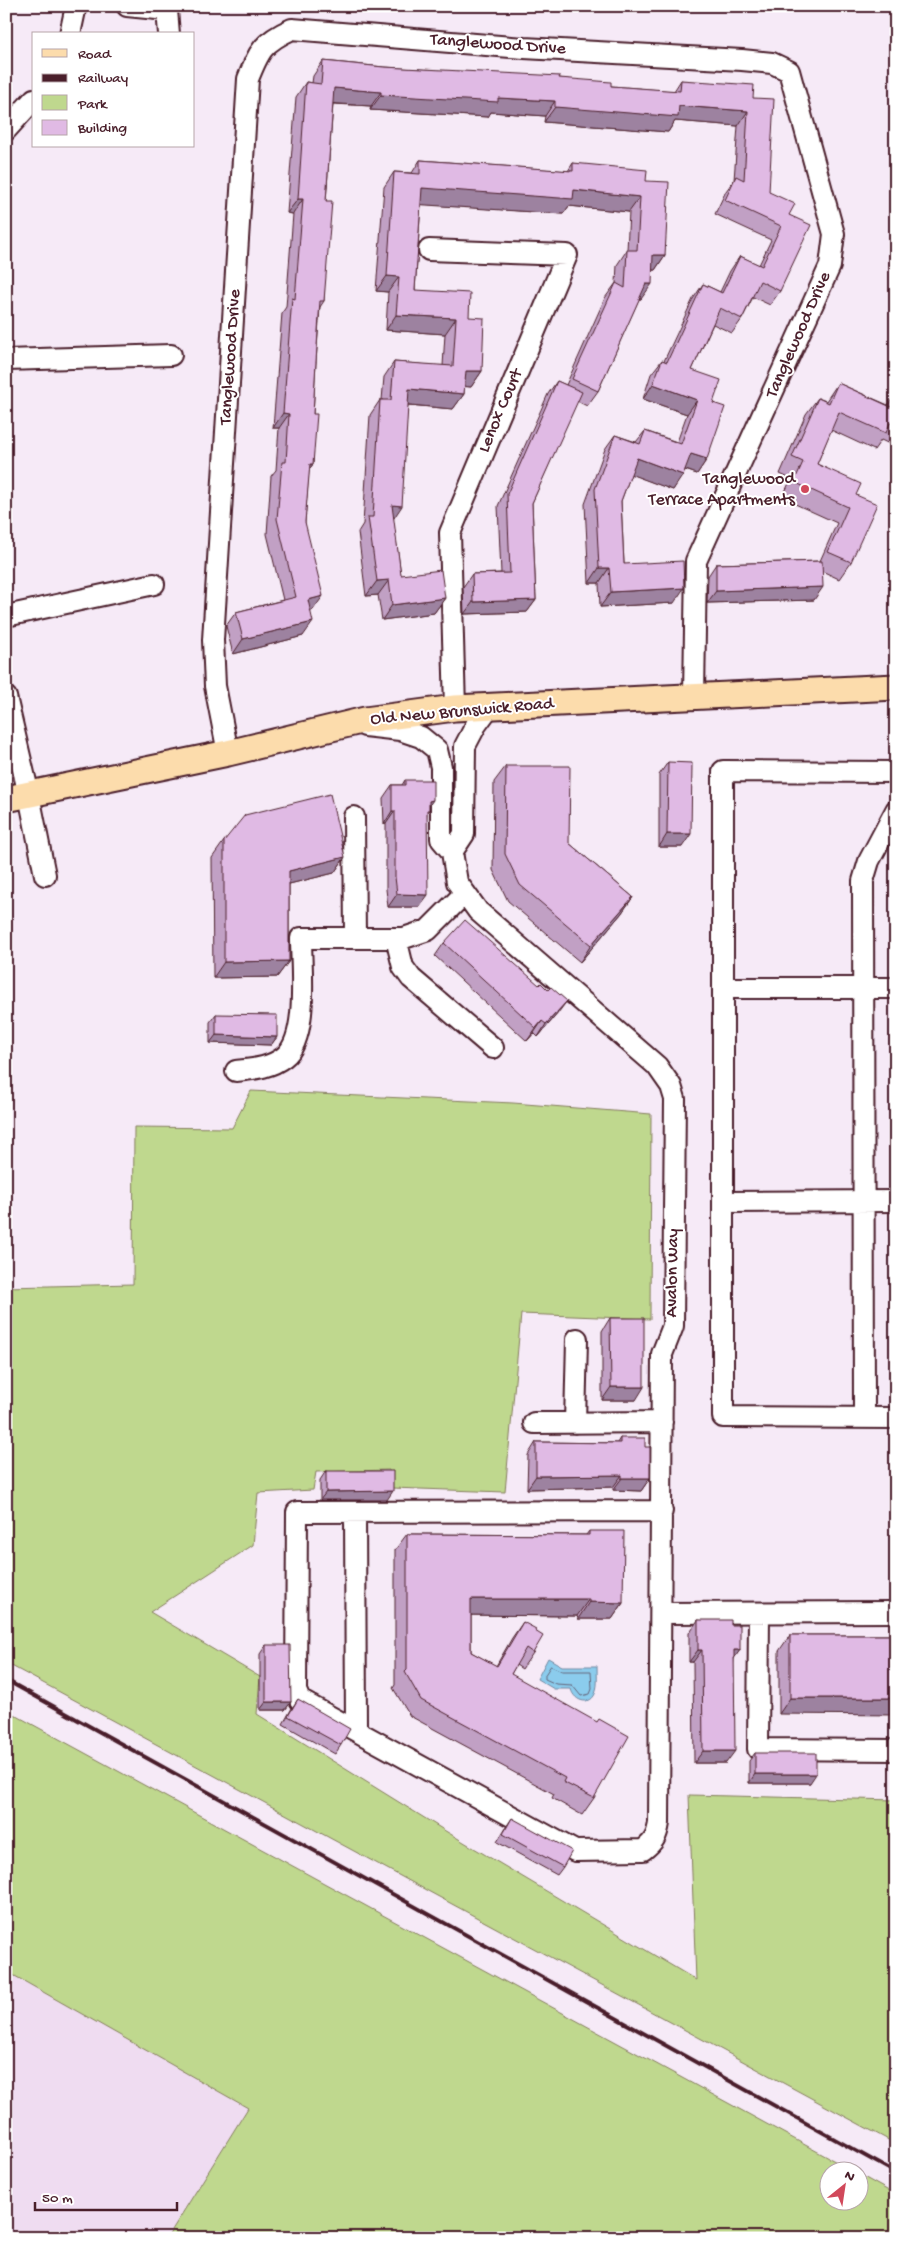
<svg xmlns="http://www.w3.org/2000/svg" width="902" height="2244" viewBox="0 0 902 2244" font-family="'Gochi Hand',sans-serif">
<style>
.built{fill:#efdcf1}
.green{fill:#bfd88e;stroke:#847c5c}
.water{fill:#8bcced;stroke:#71879f}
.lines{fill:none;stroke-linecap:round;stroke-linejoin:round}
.shore{stroke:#646479;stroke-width:1}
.minor-casing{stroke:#4a1f2b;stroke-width:24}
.major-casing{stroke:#4a1f2b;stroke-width:29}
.minor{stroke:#fff;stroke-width:20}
.major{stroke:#fcdcac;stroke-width:25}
.rail{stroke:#4a1f2b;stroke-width:4}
.wall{fill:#c1a0c4;stroke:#4a1f2b}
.shaded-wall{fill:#9d82a0;stroke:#4a1f2b}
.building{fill:#e0bae4;stroke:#4a1f2b}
.poi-dot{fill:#d1495b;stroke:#fff;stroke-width:2}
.labels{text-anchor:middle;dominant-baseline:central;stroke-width:4;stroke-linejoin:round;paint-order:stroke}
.street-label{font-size:18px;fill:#4a1f2b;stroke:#fff}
.poi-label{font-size:18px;fill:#4a1f2b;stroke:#fff;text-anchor:end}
</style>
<rect width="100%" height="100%" fill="#f6eaf7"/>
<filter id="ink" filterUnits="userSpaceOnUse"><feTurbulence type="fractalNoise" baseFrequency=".02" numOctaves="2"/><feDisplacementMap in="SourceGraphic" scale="10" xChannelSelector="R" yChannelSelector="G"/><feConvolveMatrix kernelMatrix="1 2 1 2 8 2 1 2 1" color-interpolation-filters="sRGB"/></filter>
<g filter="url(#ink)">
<path class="built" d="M 6,1971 L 248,2108 L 167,2238 L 6,2238 Z"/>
<path class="green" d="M 251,1091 L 513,1103 L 651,1114 L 650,1319 L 521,1314 L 505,1492 L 392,1488 L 389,1470 L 316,1472 L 313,1490 L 258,1493 L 253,1545 L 150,1612 L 260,1677 L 257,1714 L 447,1832 L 696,1980 L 689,1795 L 896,1800 L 896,2144 L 6,1663 L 6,1287 L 133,1284 L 134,1127 L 232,1128 Z
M 6,1710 L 853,2171 L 830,2172 L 830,2202 L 860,2202 L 860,2175 L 896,2195 L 896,2238 L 167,2238 L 248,2108 L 6,1971 Z"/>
<path class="water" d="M 548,1658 L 562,1666 L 597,1666 C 597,1674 598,1684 596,1691 C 592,1707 574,1702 571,1689 L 554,1689 L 537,1679 Z"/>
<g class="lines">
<path class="shore" d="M 551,1666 L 562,1671 L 591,1671 L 592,1689 L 590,1694 L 581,1696 L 572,1685 L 556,1684 L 545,1679 L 545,1675 Z"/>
<g class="minor-casing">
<path id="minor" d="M 127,6 L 167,10 L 169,34
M 70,34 L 76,6
M 6,130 L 34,99
M 429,250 L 567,255 L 450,533 L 455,708
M 6,360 L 171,355
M 6,616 L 154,584
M 6,697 L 29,795 L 45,875
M 365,726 L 400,730 L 421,737 L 437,750 L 441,767 L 441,839 L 452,852 L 457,882 L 478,911 L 657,1066 L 671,1086 L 675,1099 L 673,1326 L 662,1354 L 659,1823 C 657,1836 654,1842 643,1850 L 575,1851 L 300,1700 L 296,1691 L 297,1512 L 662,1511
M 228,753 L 215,686 L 213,640 L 248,79 C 259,51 263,42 292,29 L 524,48 L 742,60 L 772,63 L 789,71 L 834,234 L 830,266 L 696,561 L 694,696
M 896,772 L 723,771 L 723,1417 L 896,1418
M 354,817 L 355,938
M 452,852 L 464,834 L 465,746 L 476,725 L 490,706
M 396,938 L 403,967 L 411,978 L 493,1048
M 723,988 L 896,988
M 236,1071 C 253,1069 270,1068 284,1057 C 309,1038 301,968 301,938 L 404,938 L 428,930 L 465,893
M 723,1202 L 896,1201
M 864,1418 L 863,881 L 869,861 L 896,810
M 534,1423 L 662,1422
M 575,1423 L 577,1339
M 355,1512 L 356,1730
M 662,1613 L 896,1612
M 759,1613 L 758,1749 L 896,1750"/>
</g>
<g class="major-casing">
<path id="major" d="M 6,799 L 228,753 L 365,720 L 455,708 L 896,687"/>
</g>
<use href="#minor" class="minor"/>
<use href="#major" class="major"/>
<path class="rail" d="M 6,1680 L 896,2173"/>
</g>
<path class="wall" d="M 323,61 L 384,67 L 559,78 L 611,86 L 674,91 L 681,80 L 753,98 L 769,192 L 789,215 L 780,291 L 770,305 L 753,297 L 742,319 L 732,333 L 713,324 L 692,370 L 713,403 L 707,459 L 697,474 L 685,470 L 673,490 L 631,474 L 621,501 L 624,564 L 674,603 L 600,607 L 599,583 L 589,583 L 585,504 L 605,449 L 615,435 L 636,442 L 645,431 L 677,442 L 687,414 L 643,399 L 651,374 L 662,360 L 664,361 L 693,299 L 703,284 L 720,292 L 730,271 L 740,256 L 759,265 L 771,240 L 715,214 L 726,191 L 734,180 L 738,126 L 675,121 L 668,132 L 544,122 L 545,116 L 491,112 L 488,117 L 370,110 L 371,106 L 333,104 L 326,201 L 324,301 L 320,307 L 316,362 L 313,414 L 313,464 L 309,470 L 305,522 L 313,610 L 311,611 L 303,636 L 233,654 L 226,626 L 236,612 L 283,600 L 267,534 L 271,476 L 276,470 L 279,428 L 273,428 L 282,313 L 286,307 L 293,214 L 287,213 L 296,97 L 306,82 L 312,83 L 313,76 Z
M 420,160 L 568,171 L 573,163 L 646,181 L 665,255 L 655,270 L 652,270 L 641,299 L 639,299 L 598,391 L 587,406 L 577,401 L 532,503 L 536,600 L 527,612 L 464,614 L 463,587 L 472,574 L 501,573 L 498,506 L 548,394 L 557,381 L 566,385 L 605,298 L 616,283 L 617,265 L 627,250 L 629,212 L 569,206 L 563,214 L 421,204 L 415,290 L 469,317 L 482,371 L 471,387 L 464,386 L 464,394 L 453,409 L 408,405 L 393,518 L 401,575 L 445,598 L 434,613 L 382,620 L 378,595 L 366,596 L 358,532 L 363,524 L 370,415 L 380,400 L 382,400 L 384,377 L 394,362 L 443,366 L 445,334 L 386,330 L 388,292 L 376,291 L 384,187 L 394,172 L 412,173 Z
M 838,383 L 888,405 L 896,394 L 896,447 L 881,440 L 874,450 L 831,430 L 817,464 L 856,495 L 851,562 L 839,579 L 822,571 L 814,600 L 707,603 L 708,576 L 716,564 L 820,561 L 837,523 L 782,498 L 791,479 L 780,474 L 806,414 L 818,398 L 826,401 Z
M 668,762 L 682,847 L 659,847 L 659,775 Z
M 506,766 L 569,843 L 633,897 L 621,914 L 580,962 L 508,901 L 493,870 L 494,782 Z
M 405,780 L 429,806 L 429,810 L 427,813 L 419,907 L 388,907 L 386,889 L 386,824 L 384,824 L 383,798 L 392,785 L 402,785 Z
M 224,841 L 345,857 L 334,873 L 289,884 L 289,961 L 277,977 L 213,978 L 212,858 Z
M 444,943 L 558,1013 L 538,1037 L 534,1033 L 527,1041 L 435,956 Z
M 216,1014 L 277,1037 L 271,1045 L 210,1043 L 210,1022 Z
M 610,1318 L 636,1400 L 602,1400 L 602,1331 Z
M 620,1438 L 645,1447 L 650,1478 L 641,1491 L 613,1490 L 613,1487 L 527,1489 L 528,1455 L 536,1442 L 617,1443 Z
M 326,1471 L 387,1500 L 320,1500 L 320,1480 Z
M 589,1531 L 623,1603 L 612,1619 L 578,1619 L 577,1616 L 471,1615 L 471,1652 L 496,1666 L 512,1638 L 523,1622 L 535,1631 L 533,1653 L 522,1669 L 516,1665 L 511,1674 L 594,1798 L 582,1815 L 552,1798 L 554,1794 L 410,1716 L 393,1688 L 395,1685 L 395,1550 L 407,1534 L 586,1535 Z
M 698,1620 L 731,1625 L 740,1650 L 734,1658 L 726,1763 L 694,1763 L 693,1662 L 689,1662 L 689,1633 Z
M 790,1635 L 896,1635 L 779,1714 L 779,1651 Z
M 266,1645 L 291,1702 L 285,1710 L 260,1710 L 260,1654 Z
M 298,1699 L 341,1745 L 335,1754 L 283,1724 L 292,1708 Z
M 755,1753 L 810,1783 L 749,1783 L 749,1761 Z
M 512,1818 L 563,1867 L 557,1875 L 497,1842 L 506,1827 Z"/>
<path class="shaded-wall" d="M 334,88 L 381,92 L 371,106 L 324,103 Z
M 381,95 L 498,98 L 555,101 L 545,116 L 491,112 L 488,117 L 370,110 Z
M 679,106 L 748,111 L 738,126 L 675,121 L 668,132 L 544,122 L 555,107 Z
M 422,188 L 574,190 L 640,197 L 629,212 L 569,206 L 563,214 L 411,204 Z
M 298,199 L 303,199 L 293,214 L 287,213 Z
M 653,255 L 665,255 L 655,270 L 642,270 Z
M 387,276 L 399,277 L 388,292 L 376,291 Z
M 646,284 L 652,284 L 641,299 L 636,299 Z
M 396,315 L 456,318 L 445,334 L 386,330 Z
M 466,371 L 482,371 L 471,387 L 455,386 Z
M 653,384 L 697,400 L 687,414 L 643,399 Z
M 409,389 L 464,394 L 453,409 L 399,404 Z
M 283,413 L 289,414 L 279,428 L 273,428 Z
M 691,454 L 707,459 L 697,474 L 680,468 Z
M 637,458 L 683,475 L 673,490 L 627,473 Z
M 310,464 L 313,464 L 303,479 Z
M 392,505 L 402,506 L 392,521 Z
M 599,568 L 609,568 L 599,583 L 589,583 Z
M 389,580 L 378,595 L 366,596 L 377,581 Z
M 823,587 L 814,600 L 707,603 L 716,591 Z
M 684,588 L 674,603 L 600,607 L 611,592 Z
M 323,596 L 313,610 L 298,614 L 308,600 Z
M 445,598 L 434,613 L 382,620 L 392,605 Z
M 536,600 L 527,612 L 464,614 L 473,602 Z
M 313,622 L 303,636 L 233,654 L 243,639 Z
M 433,800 L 424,813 L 429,801 Z
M 392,811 L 395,811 L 386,824 L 384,824 Z
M 667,834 L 691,834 L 682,847 L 659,847 Z
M 345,857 L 334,873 L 277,887 L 289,871 Z
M 397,894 L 428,895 L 419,907 L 388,907 Z
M 633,897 L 621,914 L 580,962 L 591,945 Z
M 289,961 L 277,977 L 213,978 L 224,962 Z
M 567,1001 L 558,1013 L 538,1037 L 546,1024 Z
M 542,1021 L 534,1033 L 527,1041 L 536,1028 Z
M 216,1035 L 277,1037 L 271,1045 L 210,1043 Z
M 611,1387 L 644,1387 L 636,1400 L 602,1400 Z
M 622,1475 L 613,1487 L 527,1489 L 536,1476 Z
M 622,1478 L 650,1478 L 641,1491 L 613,1490 Z
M 393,1491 L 387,1500 L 320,1500 L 326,1492 Z
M 471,1599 L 589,1599 L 577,1616 L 459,1615 Z
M 589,1602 L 623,1603 L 612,1619 L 578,1619 Z
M 698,1650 L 702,1650 L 693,1662 L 689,1662 Z
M 734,1650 L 740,1650 L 731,1663 Z
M 790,1698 L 896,1698 L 896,1715 L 779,1714 Z
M 266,1702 L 291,1702 L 285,1710 L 260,1710 Z
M 703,1751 L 735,1751 L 726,1763 L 694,1763 Z
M 755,1774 L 816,1774 L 810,1783 L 749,1783 Z"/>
<path class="building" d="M 323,61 L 384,67 L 560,76 L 559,78 L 611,82 L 611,86 L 680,91 L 681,80 L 754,85 L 753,98 L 774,99 L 769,192 L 795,204 L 789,215 L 811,225 L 780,291 L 760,281 L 742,319 L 720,308 L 692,370 L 721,380 L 713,403 L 725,407 L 707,459 L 691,454 L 683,475 L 637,458 L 621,501 L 624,564 L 683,561 L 684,588 L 611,592 L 609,568 L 599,568 L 595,489 L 615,435 L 640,444 L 645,431 L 681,444 L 697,400 L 653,384 L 662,360 L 667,362 L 703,284 L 722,293 L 740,256 L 762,266 L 781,226 L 725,200 L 736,176 L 744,180 L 748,111 L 679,106 L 678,117 L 555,107 L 555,101 L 498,98 L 498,102 L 381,95 L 381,92 L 334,88 L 326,201 L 332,201 L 324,301 L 320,301 L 316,362 L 313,414 L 317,414 L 313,464 L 310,464 L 305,522 L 323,596 L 308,600 L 313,622 L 243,639 L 236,612 L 296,597 L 277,519 L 282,462 L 286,462 L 289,414 L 283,413 L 292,298 L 295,299 L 303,199 L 298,199 L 306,82 L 321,84 Z
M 420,160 L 573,171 L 573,163 L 647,170 L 646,181 L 669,182 L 665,255 L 653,255 L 652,284 L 646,284 L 598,391 L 572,379 L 616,283 L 625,288 L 627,250 L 637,250 L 640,197 L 574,190 L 573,199 L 422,188 L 415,290 L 470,293 L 469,317 L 484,318 L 482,371 L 466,371 L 464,394 L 409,389 L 402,506 L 392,505 L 401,575 L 441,570 L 445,598 L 392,605 L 389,580 L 377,581 L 368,517 L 373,517 L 380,400 L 391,400 L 394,362 L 453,366 L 456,318 L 396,315 L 399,277 L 387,276 L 394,172 L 420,174 Z
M 557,381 L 582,392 L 532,503 L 536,600 L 473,602 L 472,574 L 510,573 L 507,494 Z
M 838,383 L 891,407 L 896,397 L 896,425 L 890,423 L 886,433 L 839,412 L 817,464 L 861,484 L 856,495 L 877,504 L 851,562 L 828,552 L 848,507 L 794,482 L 803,462 L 792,457 L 818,398 L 829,403 Z
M 822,561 L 823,587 L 716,591 L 716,564 Z
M 668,762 L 692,763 L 691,834 L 667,834 Z
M 506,766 L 570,766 L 569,843 L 633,897 L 591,945 L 520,885 L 505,854 Z
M 405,780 L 433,780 L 433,800 L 429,801 L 429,810 L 427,810 L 428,895 L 397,894 L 395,877 L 395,811 L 392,811 L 392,785 L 405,785 Z
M 330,794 L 345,857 L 289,871 L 289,961 L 224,962 L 224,841 L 245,815 Z
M 465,920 L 539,985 L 541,983 L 548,990 L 551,987 L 567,1001 L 546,1024 L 542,1021 L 536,1028 L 444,943 Z
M 216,1014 L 277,1015 L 277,1037 L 216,1035 Z
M 610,1318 L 644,1318 L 644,1387 L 611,1387 Z
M 620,1438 L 645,1438 L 645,1447 L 650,1447 L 650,1478 L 622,1478 L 622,1475 L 536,1476 L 536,1442 L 620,1443 Z
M 326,1471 L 393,1471 L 393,1491 L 326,1492 Z
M 589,1531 L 624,1531 L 623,1603 L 589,1602 L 589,1599 L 471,1599 L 471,1652 L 497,1666 L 523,1622 L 536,1629 L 535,1631 L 543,1636 L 533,1653 L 526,1648 L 511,1674 L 597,1722 L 599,1719 L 629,1736 L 594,1798 L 563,1782 L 565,1778 L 421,1700 L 405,1672 L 407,1670 L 407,1534 L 589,1535 Z
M 698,1620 L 731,1620 L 731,1625 L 740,1625 L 740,1650 L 734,1650 L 735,1751 L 703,1751 L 702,1650 L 698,1650 Z
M 790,1635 L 896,1635 L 896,1698 L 790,1698 Z
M 266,1645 L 290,1645 L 291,1702 L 266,1702 Z
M 298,1699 L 350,1729 L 341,1745 L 288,1716 Z
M 755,1753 L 816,1753 L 816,1774 L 755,1774 Z
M 512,1818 L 572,1851 L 563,1867 L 503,1834 Z"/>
</g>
<circle class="poi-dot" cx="805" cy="489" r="5"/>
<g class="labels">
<g class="street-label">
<text transform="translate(498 45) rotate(4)">Tanglewood Drive</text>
<text transform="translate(799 335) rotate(-66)">Tanglewood Drive</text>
<text transform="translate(231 357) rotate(-86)">Tanglewood Drive</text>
<text transform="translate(501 411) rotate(-67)">Lenox Court</text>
<text transform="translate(462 712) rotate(-5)">Old New Brunswick Road</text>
<text transform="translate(673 1273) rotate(-89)">Avalon Way</text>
</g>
<g class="poi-label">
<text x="795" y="479">Tanglewood<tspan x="795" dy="21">Terrace Apartments</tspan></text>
</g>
</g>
<rect width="902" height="2244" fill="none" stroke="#fff" stroke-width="25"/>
<rect x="12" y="12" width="877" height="2219" fill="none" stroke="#4a1f2b" stroke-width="2" filter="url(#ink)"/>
<rect x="32" y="32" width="162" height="115" fill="#ffffff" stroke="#b7a5aa"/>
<rect x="42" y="49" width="25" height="8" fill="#fcdcac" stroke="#b7a5aa"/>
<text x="78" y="58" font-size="15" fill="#4a1f2b">Road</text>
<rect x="42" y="74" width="25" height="8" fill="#4a1f2b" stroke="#b7a5aa"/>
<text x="78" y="82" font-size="15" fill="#4a1f2b">Railway</text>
<rect x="42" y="95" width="25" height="15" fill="#bfd88e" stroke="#b7a5aa"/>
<text x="78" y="108" font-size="15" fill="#4a1f2b">Park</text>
<rect x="42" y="120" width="25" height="15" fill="#e0bae4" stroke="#b7a5aa"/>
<text x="78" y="132" font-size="15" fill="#4a1f2b">Building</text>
<g transform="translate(844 2186) rotate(30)"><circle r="24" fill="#ffffff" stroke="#b7a5aa"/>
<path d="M0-4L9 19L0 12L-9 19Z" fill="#d1495b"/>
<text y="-8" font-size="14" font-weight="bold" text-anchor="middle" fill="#4a1f2b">N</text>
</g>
<path d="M35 2202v8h142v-8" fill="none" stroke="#4a1f2b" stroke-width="2.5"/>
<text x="42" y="2202" font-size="15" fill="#4a1f2b" stroke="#ffffff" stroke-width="4" paint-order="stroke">50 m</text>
</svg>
